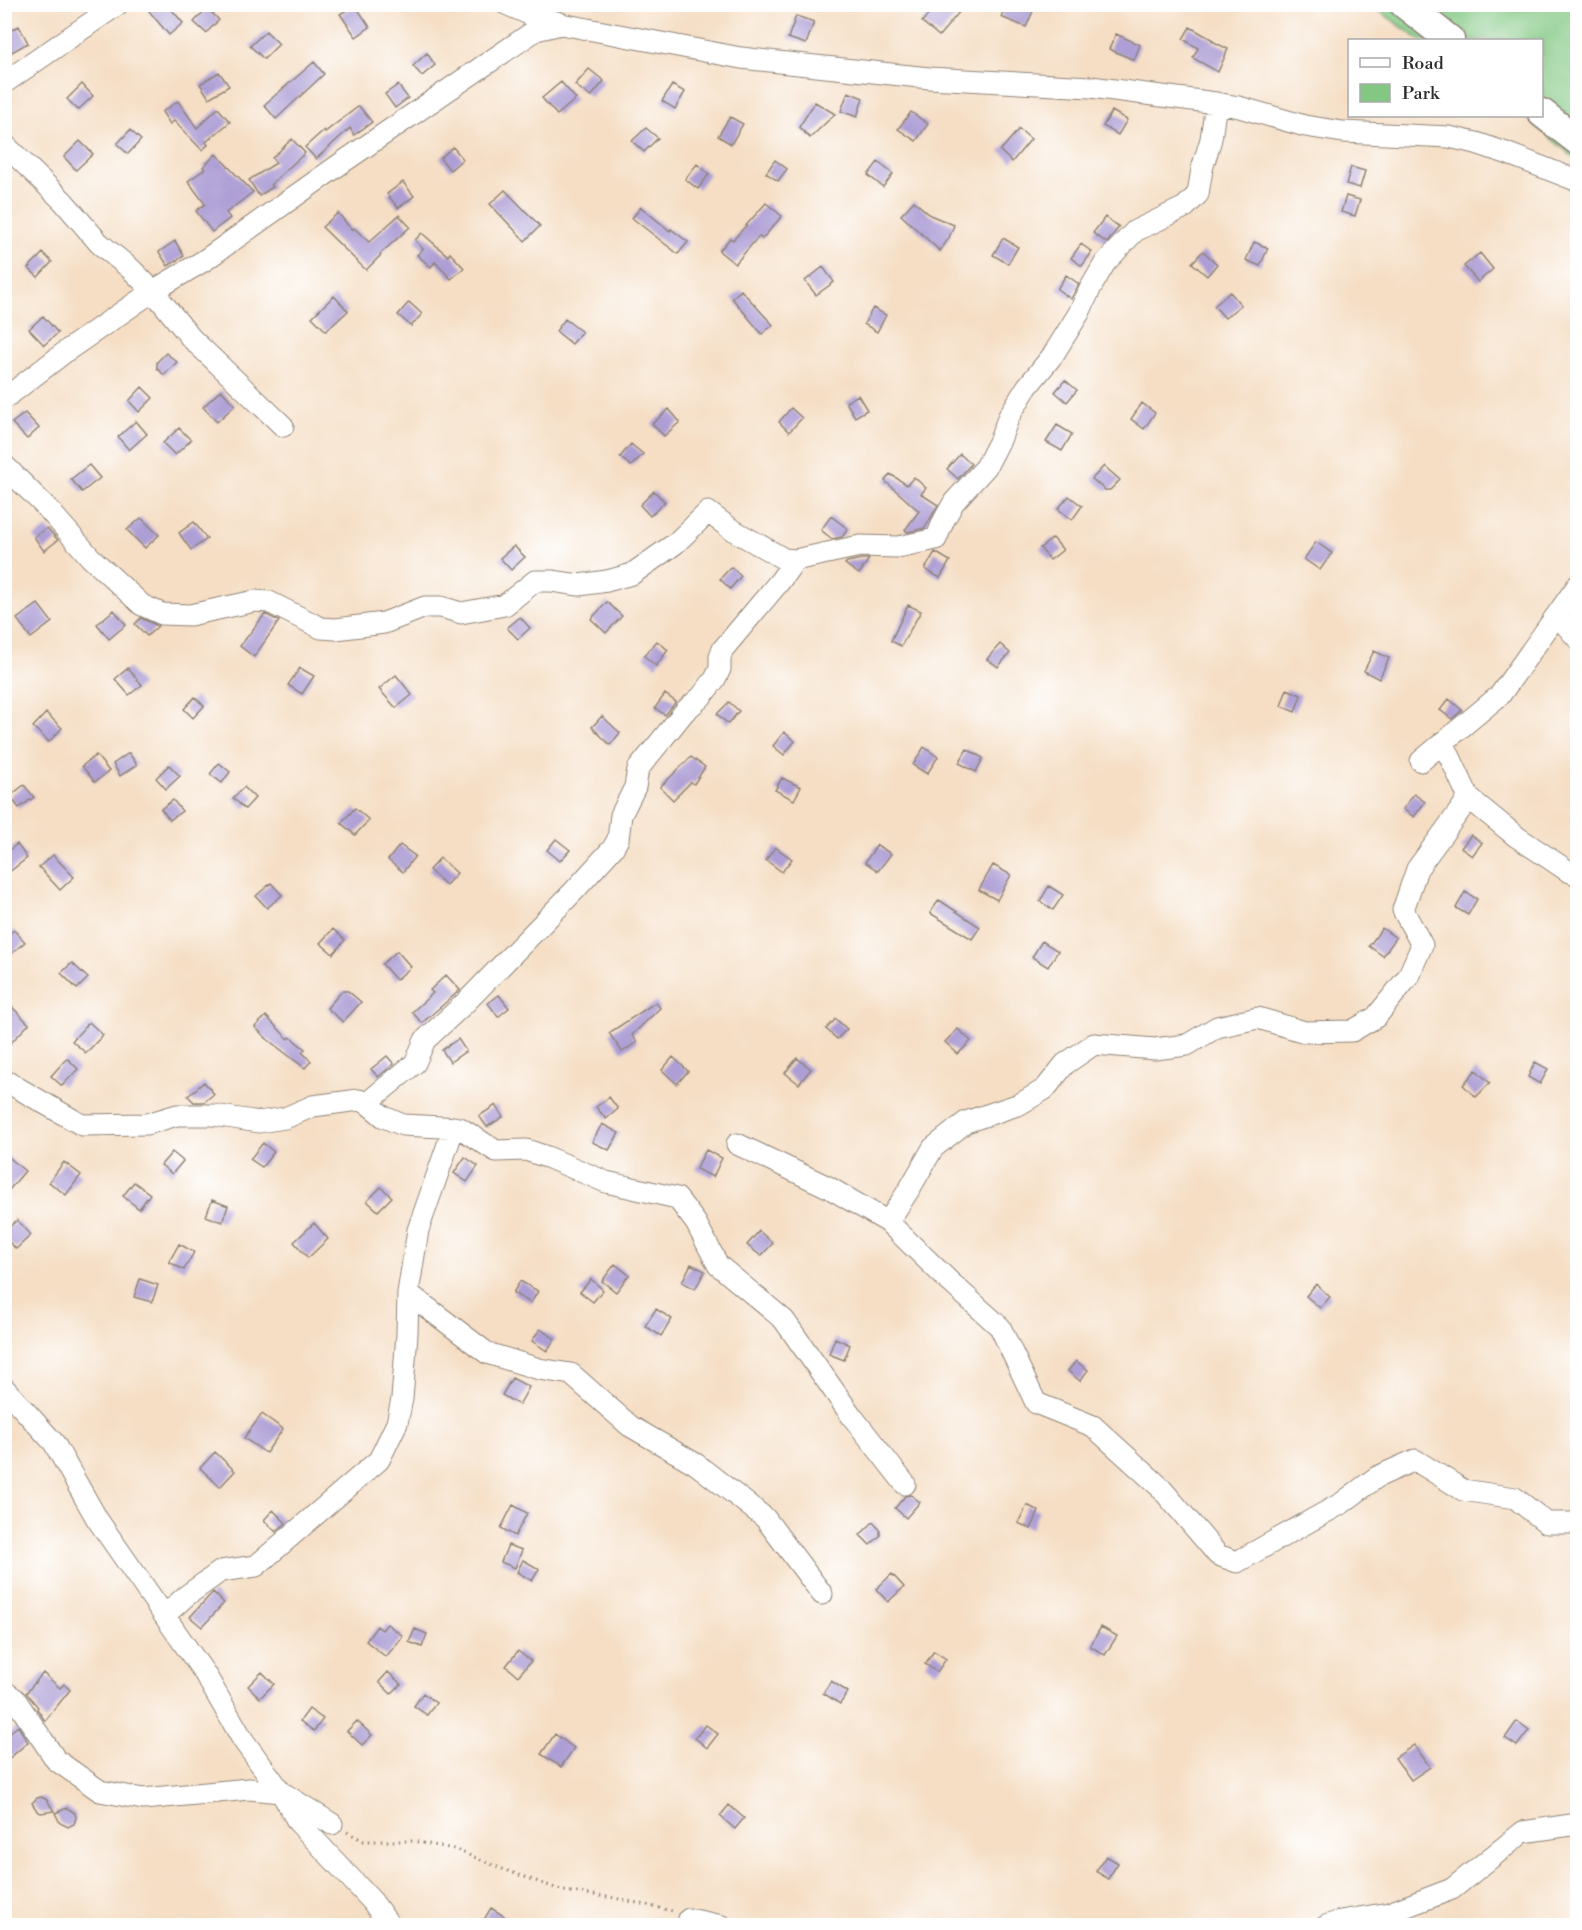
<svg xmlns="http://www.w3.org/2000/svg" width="1582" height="1930" viewBox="0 0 1582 1930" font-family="'Libre Bodoni',serif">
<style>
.green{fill:#82c883;stroke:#567a57;stroke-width:1.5}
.building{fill:#ad9fd5}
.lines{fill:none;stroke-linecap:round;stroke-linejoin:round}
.street-casing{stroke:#908478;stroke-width:23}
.secondary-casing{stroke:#908478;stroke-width:31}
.path{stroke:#908478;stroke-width:3;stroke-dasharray:1.5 4.5;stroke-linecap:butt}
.street{stroke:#fff;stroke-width:21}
.secondary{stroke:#fff;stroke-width:28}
</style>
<rect width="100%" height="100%" fill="#fff"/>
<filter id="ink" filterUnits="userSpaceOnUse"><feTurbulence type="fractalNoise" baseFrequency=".0167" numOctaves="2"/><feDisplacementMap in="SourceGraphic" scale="12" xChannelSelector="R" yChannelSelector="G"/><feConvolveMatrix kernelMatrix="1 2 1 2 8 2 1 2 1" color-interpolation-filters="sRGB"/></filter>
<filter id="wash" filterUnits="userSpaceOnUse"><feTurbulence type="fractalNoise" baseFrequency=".008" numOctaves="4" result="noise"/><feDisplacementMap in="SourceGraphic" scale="24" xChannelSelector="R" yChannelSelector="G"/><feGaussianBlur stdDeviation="1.35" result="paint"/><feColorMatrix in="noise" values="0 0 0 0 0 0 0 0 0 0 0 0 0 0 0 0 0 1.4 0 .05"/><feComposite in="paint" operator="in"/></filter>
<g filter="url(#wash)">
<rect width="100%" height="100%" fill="#f5dec4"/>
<path class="green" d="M 1371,5 L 1577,5 L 1577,160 L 1524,116 L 1542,116 L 1542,40 L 1420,40 Z"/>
<g id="blocks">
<path class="building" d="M 156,4 L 167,4 L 183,23 L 169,35 L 149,11 Z
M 937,4 L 966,4 L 939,36 L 922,22 Z
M 1006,4 L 1019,4 L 1033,11 L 1026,27 L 1001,17 Z
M 355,5 L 370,27 L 356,37 L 340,14 Z
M 207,8 L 219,20 L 206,33 L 194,22 Z
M 796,16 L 814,22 L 806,44 L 788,38 Z
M 19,26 L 28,43 L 12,52 L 4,38 L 4,33 Z
M 1190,27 L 1213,40 L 1212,41 L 1228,49 L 1218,72 L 1193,58 L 1198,48 L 1183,39 Z
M 266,31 L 279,44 L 264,59 L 250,46 Z
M 1116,34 L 1140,45 L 1134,60 L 1109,49 Z
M 427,53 L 435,65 L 422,76 L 413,66 Z
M 314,62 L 324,74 L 276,119 L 264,105 Z
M 589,69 L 604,81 L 591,97 L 575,85 Z
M 219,72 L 229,86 L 209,98 L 200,84 Z
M 561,82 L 576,99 L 557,115 L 542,98 Z
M 82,84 L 93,96 L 78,110 L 67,99 Z
M 398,85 L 408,98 L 395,108 L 385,94 Z
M 672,85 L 685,92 L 675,109 L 662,101 Z
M 848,92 L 863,98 L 857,117 L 841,111 Z
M 178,101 L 197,128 L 218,108 L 230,122 L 206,142 L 208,145 L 202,150 L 174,121 L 170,124 L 162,112 Z
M 815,102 L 835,114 L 810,138 L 799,127 Z
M 359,106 L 372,122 L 354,135 L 350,128 L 316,159 L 305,147 L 324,130 L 325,132 Z
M 1112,111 L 1127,120 L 1118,135 L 1103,126 Z
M 911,112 L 928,124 L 916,141 L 898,129 Z
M 730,117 L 743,124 L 731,144 L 718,136 Z
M 646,128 L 658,138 L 644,152 L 632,141 Z
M 1019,129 L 1031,139 L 1012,162 L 1000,151 Z
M 130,130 L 141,140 L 128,154 L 117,144 Z
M 292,139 L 305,153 L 271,184 L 273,187 L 259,196 L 249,180 L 276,163 L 272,158 Z
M 80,141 L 93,154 L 76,170 L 64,157 Z
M 453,147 L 463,159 L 450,170 L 440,158 Z
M 216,154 L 253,192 L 226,213 L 230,218 L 212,232 L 196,211 L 205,204 L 188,181 L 205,169 L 203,167 Z
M 775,160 L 787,169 L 778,181 L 766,173 Z
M 878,162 L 893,174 L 883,187 L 868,175 Z
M 697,164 L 709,174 L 698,189 L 685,179 Z
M 1351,167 L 1365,171 L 1360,188 L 1346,184 Z
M 403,182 L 414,196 L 398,208 L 387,194 Z
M 505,190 L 540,226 L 525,241 L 490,204 Z
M 1346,196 L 1360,200 L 1355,216 L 1341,212 Z
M 914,201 L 930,215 L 954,225 L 949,238 L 940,251 L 901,215 Z
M 766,203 L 782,216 L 762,239 L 759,236 L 735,264 L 719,251 L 730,238 L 733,240 Z
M 641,207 L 670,231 L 671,229 L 688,242 L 678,254 L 632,218 Z
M 338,213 L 352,230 L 354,228 L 369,242 L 399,215 L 410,227 L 380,254 L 381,255 L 366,270 L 322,227 Z
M 1105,217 L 1119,227 L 1107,243 L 1093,233 Z
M 422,233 L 448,256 L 450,253 L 464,268 L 451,279 L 435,262 L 431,267 L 417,255 L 423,249 L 415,240 Z
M 1003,238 L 1018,247 L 1008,264 L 993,255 Z
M 175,241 L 184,256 L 168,266 L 159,252 Z
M 1254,242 L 1268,248 L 1260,266 L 1246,260 Z
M 1081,244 L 1092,252 L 1082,266 L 1071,258 Z
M 1203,251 L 1217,264 L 1207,276 L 1192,263 Z
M 43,253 L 52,262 L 38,277 L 28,268 Z
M 1480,253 L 1493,269 L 1478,282 L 1464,266 Z
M 823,267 L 834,282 L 816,295 L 805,281 Z
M 1066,275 L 1079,284 L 1071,299 L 1057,289 Z
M 741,290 L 773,325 L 762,334 L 732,298 Z
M 1230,292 L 1241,305 L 1225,318 L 1214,306 Z
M 334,296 L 348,311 L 326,331 L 312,317 Z
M 409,302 L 422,314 L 411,326 L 398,315 Z
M 873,308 L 886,315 L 877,332 L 864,324 Z
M 43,316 L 58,333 L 44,345 L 29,329 Z
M 565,319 L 582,332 L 572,344 L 556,331 Z
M 166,353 L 177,362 L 164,375 L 157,368 L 157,362 Z
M 1065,380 L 1077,390 L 1067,402 L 1055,392 Z
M 142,387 L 153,398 L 139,412 L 129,401 Z
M 221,390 L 235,405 L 217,422 L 203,407 Z
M 858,395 L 867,410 L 855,417 L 846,402 Z
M 1142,403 L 1155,413 L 1144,429 L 1131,419 Z
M 791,408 L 802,418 L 789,432 L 779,422 Z
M 669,409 L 680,422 L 664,436 L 652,424 Z
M 25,413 L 39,428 L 27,439 L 12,423 Z
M 136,421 L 147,434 L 129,450 L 118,437 Z
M 1057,425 L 1072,434 L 1062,451 L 1046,442 Z
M 179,428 L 191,440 L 175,455 L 163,443 Z
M 631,444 L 643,454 L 631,466 L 620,457 Z
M 960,454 L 971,464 L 958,479 L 947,469 Z
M 89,465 L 100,478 L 82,492 L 71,479 Z
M 1104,466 L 1120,480 L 1110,490 L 1105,490 L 1092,479 Z
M 890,474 L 907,485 L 914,477 L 926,488 L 921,494 L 938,505 L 925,528 L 908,532 L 905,530 L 919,511 L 885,481 Z
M 654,491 L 665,502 L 650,516 L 640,505 Z
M 1069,496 L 1082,506 L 1072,520 L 1058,509 Z
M 831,516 L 848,529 L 842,537 L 832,539 L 821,530 Z
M 141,518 L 159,535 L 145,548 L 127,530 Z
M 194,522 L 207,539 L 191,550 L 179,533 Z
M 47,528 L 58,540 L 44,551 L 34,537 Z
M 1053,538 L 1063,550 L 1050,560 L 1040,548 Z
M 1316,542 L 1332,553 L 1320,570 L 1304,559 Z
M 514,546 L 525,557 L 511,570 L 500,558 Z
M 935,552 L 950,561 L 940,578 L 925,569 Z
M 861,559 L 869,559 L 859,574 L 845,564 L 847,562 Z
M 731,567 L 741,576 L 730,589 L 720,579 Z
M 607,602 L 622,616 L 606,633 L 591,619 Z
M 38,604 L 52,622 L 31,638 L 17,619 Z
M 908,605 L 921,611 L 901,646 L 891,641 Z
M 114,610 L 126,625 L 109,639 L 97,624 Z
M 265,614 L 279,621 L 254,657 L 240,646 Z
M 520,617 L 530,628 L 518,639 L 507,628 Z
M 141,618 L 158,626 L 147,636 L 135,624 Z
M 657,641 L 668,650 L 656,666 L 644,656 Z
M 1000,644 L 1010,653 L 998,667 L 987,659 Z
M 1374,651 L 1389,658 L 1379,679 L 1364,671 Z
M 128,668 L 142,685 L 129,695 L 115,679 Z
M 300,668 L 314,676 L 302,694 L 288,685 Z
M 396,675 L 412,695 L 396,708 L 379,689 Z
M 1287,689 L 1301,695 L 1295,712 L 1281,706 Z
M 665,694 L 676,702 L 665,715 L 655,708 Z
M 195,697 L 204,706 L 193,718 L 184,709 Z
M 1449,699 L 1462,710 L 1452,719 L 1440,710 Z
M 729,702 L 739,711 L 728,724 L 717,714 Z
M 46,713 L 62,728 L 49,742 L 33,727 Z
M 602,716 L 620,733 L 610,745 L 592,727 Z
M 784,732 L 795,741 L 784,755 L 773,746 Z
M 924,747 L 938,757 L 927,774 L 913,765 Z
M 967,749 L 983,758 L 976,772 L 959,763 Z
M 129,753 L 137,765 L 120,776 L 113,764 Z
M 96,755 L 109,771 L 95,782 L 82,766 Z
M 691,757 L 705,767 L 694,784 L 691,782 L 673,800 L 660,787 Z
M 219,763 L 230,772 L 222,783 L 210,774 Z
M 169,765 L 180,776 L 166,789 L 156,778 Z
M 782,778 L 801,787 L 794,800 L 775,790 Z
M 24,785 L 34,797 L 19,808 L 10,796 Z
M 244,787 L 255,798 L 245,809 L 233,798 Z
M 1414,794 L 1425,802 L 1414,817 L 1403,809 Z
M 173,800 L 182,811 L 170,820 L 161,809 Z
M 355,808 L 369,820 L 355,835 L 341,823 Z
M 1471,835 L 1482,843 L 1472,856 L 1461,848 Z
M 556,839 L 570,850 L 560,861 L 547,850 Z
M 17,844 L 27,858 L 4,876 L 4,854 Z
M 400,845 L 415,856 L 403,872 L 388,860 Z
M 877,845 L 891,854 L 878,871 L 865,862 Z
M 775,847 L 792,859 L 782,872 L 766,860 Z
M 53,855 L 74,877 L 60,890 L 39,867 Z
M 440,858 L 457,873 L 446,885 L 429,870 Z
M 993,865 L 1011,875 L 997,900 L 979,890 Z
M 271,883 L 282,895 L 267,908 L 256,896 Z
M 1049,886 L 1063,895 L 1053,910 L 1040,901 Z
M 1465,892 L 1477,899 L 1468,915 L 1456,908 Z
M 939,900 L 980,927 L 972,939 L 930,913 Z
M 1382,928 L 1396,938 L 1383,956 L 1369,946 Z
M 333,929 L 345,940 L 333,954 L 320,943 Z
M 14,930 L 25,942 L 4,960 L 4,938 Z
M 1042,941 L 1058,951 L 1048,967 L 1032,957 Z
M 397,951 L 411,967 L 396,980 L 382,964 Z
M 72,963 L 88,978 L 77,989 L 61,973 Z
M 446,975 L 460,990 L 422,1023 L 412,1012 L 433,993 L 430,990 Z
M 342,991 L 348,991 L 361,1002 L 343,1022 L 327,1008 Z
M 499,995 L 509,1008 L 498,1017 L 488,1003 Z
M 656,1002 L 660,1008 L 632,1035 L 637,1042 L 622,1052 L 609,1033 Z
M 12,1007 L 29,1024 L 4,1050 L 4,1015 Z
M 266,1016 L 288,1039 L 290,1037 L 305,1049 L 302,1052 L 311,1061 L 305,1068 L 268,1040 L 255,1027 Z
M 836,1019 L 847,1029 L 837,1039 L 826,1029 Z
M 89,1022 L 103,1035 L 86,1053 L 72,1041 Z
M 958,1029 L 971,1041 L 958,1054 L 945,1042 Z
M 458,1039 L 466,1051 L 450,1062 L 442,1050 Z
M 387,1056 L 394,1064 L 378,1077 L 371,1069 Z
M 673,1057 L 688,1071 L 677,1084 L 662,1070 Z
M 67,1058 L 78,1069 L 62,1086 L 51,1076 Z
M 797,1058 L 811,1069 L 799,1084 L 785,1073 Z
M 1535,1062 L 1548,1069 L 1540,1084 L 1528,1077 Z
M 1476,1070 L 1490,1083 L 1476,1097 L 1463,1085 Z
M 204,1082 L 214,1094 L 204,1102 L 194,1102 L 188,1096 Z
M 609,1097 L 618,1109 L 606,1119 L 596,1107 Z
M 496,1105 L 503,1117 L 487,1127 L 479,1116 Z
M 602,1124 L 619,1133 L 609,1150 L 592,1142 Z
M 263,1143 L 274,1152 L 262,1167 L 250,1159 Z
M 706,1150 L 722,1158 L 713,1177 L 696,1169 Z
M 172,1152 L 183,1161 L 172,1174 L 161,1165 Z
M 4,1153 L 25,1171 L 4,1196 Z
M 465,1157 L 478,1166 L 467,1182 L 454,1173 Z
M 64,1162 L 81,1175 L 66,1195 L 49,1182 Z
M 134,1182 L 150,1194 L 139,1209 L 123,1196 Z
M 381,1187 L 392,1197 L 378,1211 L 367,1201 Z
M 212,1200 L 228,1206 L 222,1222 L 206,1216 Z
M 17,1220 L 31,1235 L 16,1249 L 4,1237 L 4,1232 Z
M 314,1223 L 328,1239 L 308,1258 L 294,1242 Z
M 759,1231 L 773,1243 L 761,1256 L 747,1245 Z
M 179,1244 L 194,1252 L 184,1270 L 169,1262 Z
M 615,1264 L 629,1275 L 616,1292 L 602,1281 Z
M 691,1264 L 705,1271 L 695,1289 L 682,1282 Z
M 140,1279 L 158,1285 L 152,1302 L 134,1297 Z
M 591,1279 L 603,1290 L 593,1302 L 580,1292 Z
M 520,1281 L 538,1291 L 531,1303 L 513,1293 Z
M 1316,1284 L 1330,1297 L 1320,1308 L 1306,1296 Z
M 656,1309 L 672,1319 L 661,1336 L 645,1326 Z
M 540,1329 L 555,1339 L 547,1351 L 532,1341 Z
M 835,1338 L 850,1345 L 844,1360 L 829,1354 Z
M 1076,1361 L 1088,1370 L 1080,1381 L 1068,1371 Z
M 512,1378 L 529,1387 L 519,1405 L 502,1395 Z
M 262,1414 L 283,1429 L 266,1453 L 244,1438 Z
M 215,1452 L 235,1471 L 220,1487 L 200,1468 Z
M 911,1495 L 920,1502 L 906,1518 L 895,1508 L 905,1496 Z
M 513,1505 L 527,1513 L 515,1536 L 501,1528 Z
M 1027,1505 L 1039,1511 L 1031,1529 L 1018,1523 Z
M 273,1510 L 286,1523 L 276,1532 L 264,1520 Z
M 873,1522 L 880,1530 L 880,1536 L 870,1545 L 860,1535 Z
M 508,1545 L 522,1550 L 515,1568 L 501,1562 Z
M 523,1560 L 539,1569 L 532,1581 L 517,1572 Z
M 892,1574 L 904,1587 L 888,1602 L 876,1589 Z
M 213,1592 L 224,1603 L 202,1627 L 190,1617 Z
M 387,1624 L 403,1636 L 386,1657 L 366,1641 L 377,1626 L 382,1630 Z
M 1101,1627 L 1117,1636 L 1105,1655 L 1090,1646 Z
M 415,1629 L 427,1634 L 422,1647 L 409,1642 Z
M 518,1651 L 531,1661 L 518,1676 L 506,1666 Z
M 934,1651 L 946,1659 L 937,1672 L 925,1664 Z
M 262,1672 L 274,1684 L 260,1698 L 248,1686 Z
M 388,1672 L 401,1684 L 391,1694 L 379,1682 Z
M 43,1673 L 60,1688 L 64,1684 L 70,1690 L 45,1721 L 37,1709 L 38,1707 L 26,1693 Z
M 831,1681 L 848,1692 L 840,1704 L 823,1693 Z
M 423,1693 L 436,1703 L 427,1715 L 414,1706 Z
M 309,1709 L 323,1719 L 314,1731 L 300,1721 Z
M 357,1721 L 372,1735 L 362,1745 L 347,1731 Z
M 1517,1721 L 1529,1730 L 1517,1746 L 1505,1738 Z
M 706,1725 L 718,1734 L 707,1748 L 695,1738 Z
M 18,1726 L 28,1742 L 4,1763 L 4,1737 Z
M 555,1734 L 574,1748 L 561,1767 L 541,1754 Z
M 1414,1745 L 1430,1767 L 1411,1780 L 1395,1758 Z
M 37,1798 L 42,1797 L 47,1800 L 54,1811 L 41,1813 L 37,1811 L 32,1803 Z
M 729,1805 L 744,1818 L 735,1829 L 720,1816 Z
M 67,1808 L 75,1813 L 76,1818 L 74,1824 L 68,1827 L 60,1823 L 55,1813 Z
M 1106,1856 L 1118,1863 L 1108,1879 L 1096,1871 Z
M 491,1908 L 504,1916 L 498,1926 L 480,1926 Z"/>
</g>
</g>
<g filter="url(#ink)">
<use href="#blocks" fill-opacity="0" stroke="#908478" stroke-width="1.5"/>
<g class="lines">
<g class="street-casing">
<path id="street" d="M 506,4 L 529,14 L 560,23
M 4,83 L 118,4
M 4,144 L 63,201 L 99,243 L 132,270 L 153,291 L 191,338 L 283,426
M 4,399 L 69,349 L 153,291 L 205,260 L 343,162 L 536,30 L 561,24 L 741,58 L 929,78 L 1091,87 L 1216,103 L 1239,107 L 1305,126 L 1343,132 L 1449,137 L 1476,143 L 1506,153 L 1578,181
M 4,465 L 48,509 L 91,558 L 142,605 L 162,614 L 190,615 L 255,601 L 269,602 L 321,628 L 336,629 L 384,623 L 425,607 L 441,607 L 461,613 L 505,605 L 535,581 L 552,581 L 579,585 L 607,581 L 632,574 L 676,543 L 708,512 L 731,529 L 784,559 L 795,560 L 860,546 L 898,547 L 936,539 L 944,520 L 954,502 L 986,467 L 1000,440 L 1009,416 L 1027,387 L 1053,355 L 1079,313 L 1091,287 L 1105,263 L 1135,231 L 1185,207 L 1198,194 L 1202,169 L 1211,139 L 1216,103
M 1557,615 L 1578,639
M 1443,742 L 1469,798 L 1517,837 L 1568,871 L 1578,875
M 1421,761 L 1500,695 L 1578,585
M 4,1080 L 82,1125 L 147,1124 L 177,1115 L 214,1115 L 259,1122 L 285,1118 L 313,1106 L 359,1100 L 367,1103 L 384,1117 L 403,1125 L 460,1128 L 496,1151 L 526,1150 L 547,1157 L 606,1182 L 677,1198 L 696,1223 L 718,1265 L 784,1320 L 851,1415 L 905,1484
M 367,1103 L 415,1063 L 425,1040 L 466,1002 L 574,891 L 613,848 L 618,839 L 621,815 L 635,787 L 638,769 L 685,711 L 701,697 L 715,679 L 720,669 L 720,657 L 723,649 L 780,581 L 795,560
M 737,1144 L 828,1187 L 888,1222 L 949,1281 L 1000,1327 L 1036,1403 L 1093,1426 L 1160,1487 L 1218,1555 L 1237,1562 L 1342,1503 L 1377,1477 L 1415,1460 L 1463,1490 L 1515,1498 L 1547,1523 L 1578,1523
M 888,1222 L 910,1188 L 933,1148 L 966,1122 L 1020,1104 L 1045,1089 L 1065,1064 L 1094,1044 L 1155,1049 L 1187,1045 L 1217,1027 L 1258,1018 L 1305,1032 L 1352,1031 L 1376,1017 L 1408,977 L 1422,945 L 1403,910 L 1417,869 L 1469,798
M 408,1293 L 487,1353 L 539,1369 L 571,1374 L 630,1426 L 696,1464 L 765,1518 L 822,1594
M 4,1388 L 54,1443 L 97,1519 L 205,1674 L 243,1740 L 281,1792 L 298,1822 L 372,1901 L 390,1926
M 165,1615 L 186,1596 L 221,1571 L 256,1566 L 379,1460 L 397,1423 L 402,1399 L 407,1334 L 408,1293 L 418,1230 L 454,1127
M 4,1691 L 15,1699 L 56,1760 L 100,1791 L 143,1799 L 249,1789 L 281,1792 L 332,1824
M 689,1919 L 722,1926
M 1326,1926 L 1340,1921 L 1389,1913 L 1452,1889 L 1523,1832 L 1578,1824"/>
</g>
<g class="secondary-casing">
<path id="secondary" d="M 1404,4 L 1450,40
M 1542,113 L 1578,141"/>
</g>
<path class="path" d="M 347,1832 L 364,1841 L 413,1841 L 454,1849 L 505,1870 L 564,1891 L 615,1898 L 673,1911"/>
<use href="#street" class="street"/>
<use href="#secondary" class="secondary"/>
</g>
</g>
<rect width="1582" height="1930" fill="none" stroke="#fff" stroke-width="24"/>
<rect x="1348" y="39" width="195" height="78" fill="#ffffff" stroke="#aaaaaa" stroke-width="1.5"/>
<rect x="1360" y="58" width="30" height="9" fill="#ffffff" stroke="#aaaaaa" stroke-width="1.5"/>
<text x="1402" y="69" font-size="18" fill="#2b2b2b">Road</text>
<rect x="1360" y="84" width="30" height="18" fill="#82c883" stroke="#aaaaaa" stroke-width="1.5"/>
<text x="1402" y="99" font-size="18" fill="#2b2b2b">Park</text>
</svg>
